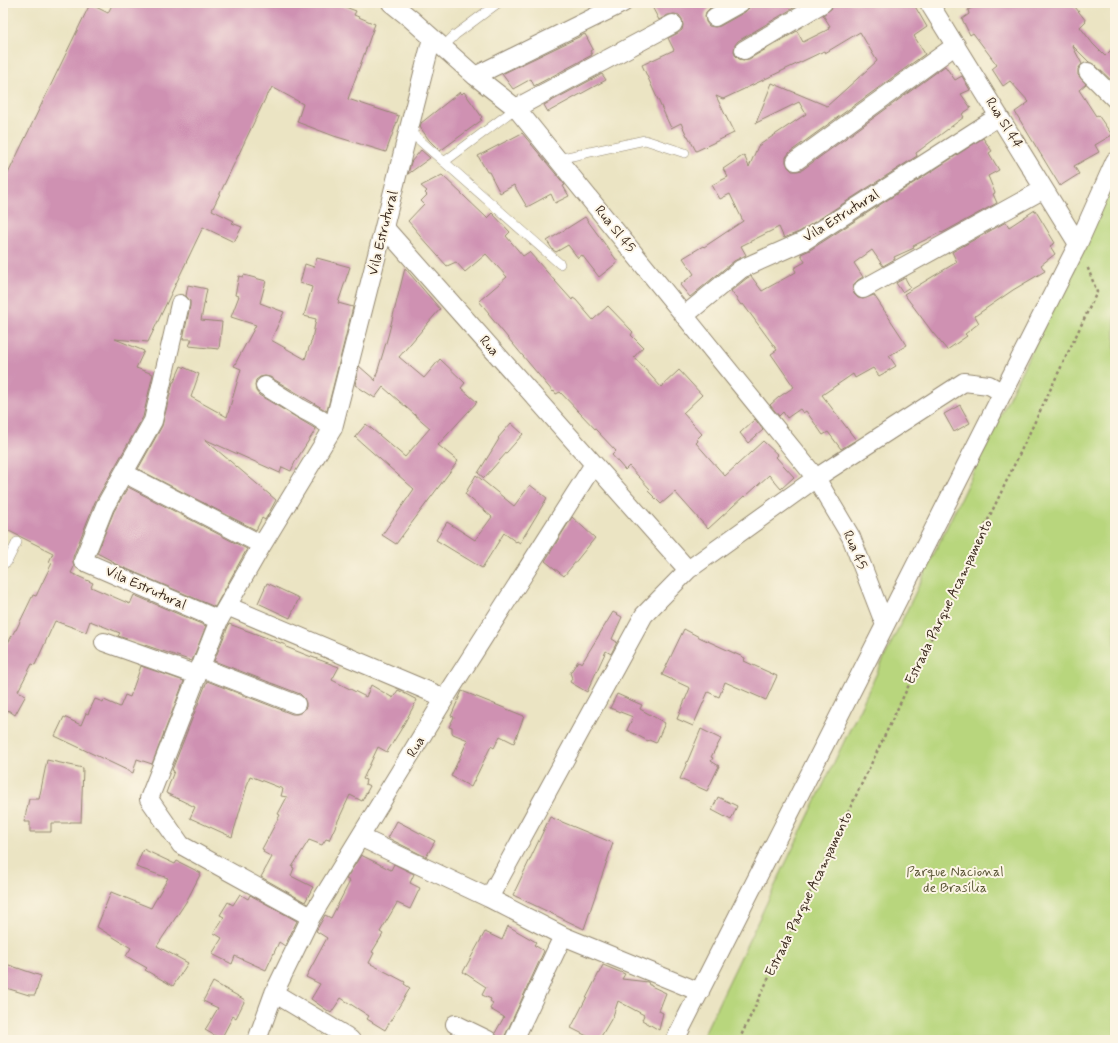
<svg xmlns="http://www.w3.org/2000/svg" width="1118" height="1043" viewBox="0 0 1118 1043" font-family="Mynerve,sans-serif">
<style>
.green{fill:#b8d67d;stroke:#7a804e}
.building{fill:#cf91b2}
.lines{fill:none;stroke-linecap:round;stroke-linejoin:round}
.service-casing{stroke:#938770;stroke-width:10}
.minor-casing{stroke:#938770;stroke-width:20}
.path{stroke:#938770;stroke-width:2.5;stroke-dasharray:3 3;stroke-linecap:butt}
.service{stroke:#fff;stroke-width:9}
.minor{stroke:#fff;stroke-width:18}
.labels{text-anchor:middle;dominant-baseline:central;stroke-width:4;stroke-linejoin:round;paint-order:stroke}
.street-label{font-size:14px;fill:#3b2a1e;stroke:#fcf5e5}
.park-label{font-size:14px;fill:#5a5536;stroke:#fcf5e5}
</style>
<rect width="100%" height="100%" fill="#fcf5e5"/>
<filter id="ink" filterUnits="userSpaceOnUse"><feTurbulence type="fractalNoise" baseFrequency=".025" numOctaves="2"/><feDisplacementMap in="SourceGraphic" scale="8" xChannelSelector="R" yChannelSelector="G"/><feConvolveMatrix kernelMatrix="1 2 1 2 8 2 1 2 1" color-interpolation-filters="sRGB"/></filter>
<filter id="wash" filterUnits="userSpaceOnUse"><feTurbulence type="fractalNoise" baseFrequency=".012" numOctaves="4" result="noise"/><feDisplacementMap in="SourceGraphic" scale="16" xChannelSelector="R" yChannelSelector="G"/><feGaussianBlur stdDeviation="0.9" result="paint"/><feColorMatrix in="noise" values="0 0 0 0 0 0 0 0 0 0 0 0 0 0 0 0 0 1.4 0 .05"/><feComposite in="paint" operator="in"/></filter>
<g filter="url(#wash)">
<rect width="100%" height="100%" fill="#ebe4c3"/>
<path class="green" d="M 1115,176 L 1115,1040 L 701,1040 Z"/>
<g id="blocks">
<path class="building" d="M 113,3 L 335,3 L 356,11 L 354,15 L 375,24 L 348,99 L 399,116 L 386,152 L 334,136 L 297,122 L 303,104 L 272,87 L 268,95 L 267,95 L 212,210 L 234,221 L 232,223 L 242,227 L 234,242 L 203,227 L 148,342 L 115,339 L 144,351 L 136,368 L 153,374 L 143,417 L 95,502 L 73,557 L 73,562 L 74,567 L 71,573 L 93,583 L 91,587 L 130,604 L 134,595 L 206,626 L 192,661 L 118,636 L 120,633 L 90,621 L 86,632 L 55,621 L 35,665 L 32,664 L 18,691 L 26,695 L 15,715 L 8,710 L 3,719 L 3,640 L 8,643 L 15,630 L 16,630 L 33,595 L 36,596 L 52,563 L 49,562 L 53,553 L 3,528 L 3,184 L 90,4 L 108,13 Z
M 650,3 L 719,3 L 710,8 L 706,12 L 705,16 L 706,22 L 709,26 L 715,27 L 720,26 L 745,12 L 749,8 L 750,3 L 802,3 L 738,41 L 735,45 L 734,51 L 735,55 L 739,59 L 744,60 L 749,59 L 797,31 L 803,42 L 829,29 L 828,27 L 830,26 L 823,15 L 832,8 L 833,3 L 913,3 L 927,27 L 914,36 L 925,54 L 790,152 L 786,157 L 786,162 L 788,167 L 792,171 L 797,171 L 802,170 L 945,66 L 955,80 L 962,76 L 970,90 L 961,94 L 971,108 L 962,114 L 964,117 L 916,153 L 917,156 L 799,232 L 784,238 L 779,227 L 741,246 L 746,255 L 734,261 L 690,297 L 680,285 L 694,274 L 683,258 L 703,246 L 704,247 L 743,221 L 730,194 L 720,199 L 712,185 L 728,177 L 723,169 L 744,155 L 749,167 L 758,146 L 806,114 L 799,102 L 756,123 L 772,83 L 827,106 L 877,61 L 860,32 L 825,53 L 824,51 L 723,99 L 716,96 L 734,133 L 696,151 L 688,136 L 687,136 L 681,123 L 671,128 L 642,65 L 674,50 L 668,38 L 678,33 L 682,30 L 683,25 L 682,19 L 679,15 L 674,14 L 668,15 L 659,20 Z
M 970,3 L 1072,3 L 1086,21 L 1080,27 L 1093,44 L 1105,56 L 1115,46 L 1115,84 L 1095,65 L 1089,62 L 1072,45 L 1082,64 L 1078,69 L 1078,75 L 1086,84 L 1079,90 L 1096,116 L 1098,115 L 1112,135 L 1095,145 L 1099,152 L 1074,166 L 1079,174 L 1060,186 L 1015,112 L 1029,102 L 1010,81 L 1003,86 L 992,69 L 997,65 L 973,33 L 970,35 L 962,19 L 969,14 L 968,10 L 972,8 Z
M 585,34 L 593,49 L 590,51 L 592,55 L 534,86 L 531,79 L 513,89 L 502,74 Z
M 602,74 L 606,80 L 548,112 L 544,105 Z
M 460,92 L 462,94 L 464,92 L 482,117 L 480,119 L 482,120 L 440,151 L 429,140 L 420,127 L 421,123 Z
M 522,133 L 565,185 L 563,186 L 569,196 L 555,203 L 551,194 L 527,207 L 514,185 L 500,193 L 489,172 L 487,172 L 478,156 Z
M 983,138 L 992,151 L 989,153 L 999,170 L 988,176 L 995,193 L 993,194 L 997,203 L 942,233 L 941,232 L 913,246 L 914,248 L 894,257 L 895,259 L 883,266 L 872,250 L 854,263 L 863,277 L 858,280 L 854,284 L 853,289 L 854,294 L 858,298 L 863,299 L 874,295 L 907,345 L 889,356 L 896,366 L 879,376 L 873,368 L 855,378 L 853,374 L 822,395 L 856,440 L 841,449 L 828,432 L 823,435 L 806,411 L 803,413 L 800,409 L 787,418 L 783,412 L 779,416 L 770,405 L 779,397 L 794,387 L 771,354 L 777,350 L 743,304 L 741,305 L 731,291 L 747,278 L 751,276 L 762,291 L 796,272 L 794,268 L 805,262 L 801,254 L 810,250 Z
M 421,150 L 430,158 L 408,174 L 411,162 Z
M 442,175 L 487,218 L 492,213 L 510,232 L 506,236 L 523,256 L 529,252 L 572,300 L 573,298 L 576,300 L 593,320 L 608,306 L 633,332 L 631,335 L 643,347 L 634,357 L 661,387 L 679,370 L 702,395 L 683,413 L 702,434 L 697,439 L 698,441 L 696,443 L 725,476 L 763,441 L 778,455 L 776,457 L 794,477 L 781,489 L 769,475 L 745,497 L 744,496 L 708,529 L 675,492 L 661,504 L 648,491 L 650,489 L 629,466 L 625,470 L 612,455 L 616,451 L 560,392 L 556,394 L 554,391 L 553,392 L 488,314 L 489,313 L 479,301 L 507,277 L 486,254 L 465,272 L 456,262 L 447,266 L 419,235 L 420,235 L 408,221 L 424,204 L 421,201 L 427,195 L 425,193 L 427,191 L 421,186 Z
M 1035,210 L 1055,243 L 1050,246 L 1055,254 L 1041,265 L 1045,271 L 1013,290 L 975,316 L 979,323 L 965,334 L 967,336 L 947,350 L 933,333 L 904,294 L 957,262 L 952,252 L 1006,222 L 1009,227 Z
M 585,217 L 618,262 L 599,277 L 582,255 L 578,258 L 568,245 L 556,252 L 553,250 L 547,241 Z
M 317,258 L 350,267 L 338,303 L 353,307 L 327,411 L 270,377 L 265,376 L 260,377 L 256,380 L 255,385 L 256,391 L 259,395 L 316,429 L 295,462 L 291,471 L 282,467 L 280,473 L 204,439 L 276,500 L 265,520 L 262,518 L 256,530 L 138,469 L 162,426 L 173,382 L 174,382 L 181,366 L 199,374 L 191,397 L 227,417 L 241,369 L 234,366 L 256,325 L 231,317 L 239,296 L 235,295 L 239,276 L 243,277 L 244,275 L 266,281 L 260,303 L 284,312 L 271,340 L 305,359 L 312,339 L 316,319 L 304,316 L 312,287 L 300,283 L 305,264 L 314,267 Z
M 405,268 L 440,309 L 399,357 L 424,378 L 440,359 L 465,383 L 461,388 L 477,402 L 438,445 L 458,461 L 396,544 L 382,535 L 414,489 L 355,437 L 366,424 L 405,457 L 430,428 L 383,387 L 375,398 L 355,385 L 359,366 L 376,381 L 375,380 L 388,336 Z
M 905,278 L 910,287 L 902,292 L 896,283 Z
M 188,285 L 207,289 L 201,320 L 222,322 L 219,349 L 189,346 L 192,339 L 183,339 L 190,306 L 190,301 L 186,296 Z
M 960,405 L 970,423 L 954,432 L 944,414 Z
M 755,419 L 763,430 L 748,443 L 740,433 Z
M 511,423 L 523,434 L 484,478 L 478,473 L 499,439 L 498,438 Z
M 476,475 L 514,506 L 530,485 L 547,498 L 520,543 L 517,541 L 516,542 L 504,533 L 482,568 L 436,540 L 447,522 L 475,540 L 492,517 L 465,494 Z
M 128,487 L 247,549 L 215,607 L 113,563 L 114,562 L 97,553 L 114,511 Z
M 572,517 L 595,538 L 564,576 L 545,561 Z
M 267,583 L 299,598 L 290,618 L 258,603 Z
M 613,612 L 622,617 L 612,639 L 617,642 L 611,654 L 606,651 L 587,692 L 570,682 L 572,678 L 570,673 L 578,661 L 582,663 Z
M 229,624 L 286,645 L 286,647 L 309,656 L 339,667 L 332,680 L 366,697 L 371,685 L 393,698 L 398,690 L 417,700 L 400,731 L 387,752 L 378,747 L 363,779 L 366,780 L 365,784 L 370,786 L 362,801 L 350,795 L 329,840 L 326,839 L 322,845 L 309,840 L 292,867 L 294,868 L 291,876 L 313,887 L 305,902 L 261,877 L 272,857 L 263,852 L 264,850 L 262,849 L 280,815 L 278,814 L 287,797 L 281,796 L 283,789 L 250,776 L 232,837 L 190,818 L 195,807 L 166,793 L 174,771 L 172,770 L 207,681 L 292,714 L 297,714 L 302,712 L 306,707 L 306,703 L 304,698 L 300,694 L 214,661 Z
M 684,629 L 701,638 L 745,658 L 744,661 L 777,676 L 766,700 L 725,682 L 719,697 L 708,692 L 693,726 L 677,719 L 690,688 L 662,675 Z
M 141,666 L 184,681 L 152,764 L 137,759 L 133,773 L 55,736 L 64,717 L 81,725 L 86,713 L 88,714 L 95,699 L 103,702 L 104,700 L 120,707 L 125,695 L 130,697 Z
M 462,691 L 524,716 L 514,743 L 500,736 L 494,748 L 491,746 L 471,787 L 451,776 L 468,740 L 453,734 L 452,732 L 452,728 L 449,727 L 454,717 L 451,716 Z
M 617,694 L 642,705 L 640,709 L 665,723 L 656,743 L 649,740 L 648,741 L 627,730 L 633,717 L 610,708 Z
M 701,729 L 721,739 L 711,757 L 713,758 L 711,761 L 719,766 L 707,791 L 680,779 Z
M 47,760 L 83,768 L 81,822 L 70,822 L 70,823 L 51,823 L 51,832 L 30,832 L 30,822 L 24,822 L 29,799 L 39,799 Z
M 718,797 L 737,806 L 731,820 L 712,810 Z
M 550,817 L 613,843 L 584,929 L 513,895 Z
M 397,821 L 435,841 L 426,857 L 388,838 Z
M 143,849 L 175,864 L 177,861 L 201,873 L 186,902 L 157,946 L 188,963 L 173,986 L 145,970 L 147,968 L 126,956 L 131,948 L 97,927 L 111,892 L 151,908 L 168,878 L 136,867 Z
M 361,855 L 391,870 L 394,864 L 414,874 L 410,883 L 420,888 L 410,909 L 397,903 L 380,932 L 383,934 L 372,952 L 374,953 L 369,963 L 405,982 L 404,984 L 410,988 L 385,1030 L 367,1019 L 369,1016 L 341,998 L 331,1013 L 311,999 L 320,984 L 306,977 L 327,938 L 316,931 L 325,915 L 331,918 L 350,881 L 346,879 Z
M 240,894 L 248,899 L 250,895 L 297,921 L 285,946 L 279,942 L 266,970 L 235,956 L 232,964 L 212,954 L 222,938 L 214,933 L 224,917 L 220,915 L 228,902 L 233,905 Z
M 508,926 L 536,942 L 534,945 L 544,951 L 503,1040 L 498,1038 L 495,1033 L 504,1017 L 490,1009 L 493,1003 L 490,1001 L 491,999 L 482,995 L 486,987 L 463,972 L 485,932 L 502,940 Z
M 3,963 L 41,976 L 35,995 L 29,995 L 3,987 Z
M 603,965 L 625,974 L 622,979 L 648,982 L 649,985 L 651,985 L 651,986 L 666,993 L 659,1011 L 663,1013 L 659,1030 L 642,1020 L 644,1015 L 618,1001 L 613,1016 L 599,1040 L 595,1040 L 571,1028 Z
M 213,982 L 245,1000 L 236,1018 L 233,1016 L 221,1039 L 205,1030 L 218,1008 L 203,1001 Z"/>
</g>
</g>
<g filter="url(#ink)">
<use href="#blocks" fill-opacity="0" stroke="#938770" stroke-width="1"/>
<g class="lines">
<g class="service-casing">
<path id="service" d="M 443,47 L 455,35 L 498,3
M 409,131 L 560,264
M 558,159 L 645,140 L 685,153
M 444,162 L 516,108
M 3,564 L 7,562 L 17,542"/>
</g>
<g class="minor-casing">
<path id="minor" d="M 391,3 L 411,19 L 475,76 L 516,108 L 816,478 L 851,537 L 885,625
M 929,3 L 1078,244
M 715,17 L 740,3
M 744,50 L 823,3
M 1088,72 L 1115,99
M 475,76 L 623,3
M 516,108 L 673,24
M 796,161 L 956,45
M 384,227 L 688,570
M 863,289 L 1044,189
M 180,304 L 153,421 L 105,506 L 83,561 L 219,620
M 684,316 L 741,269 L 804,241 L 999,116
M 265,386 L 300,408 L 317,417 L 333,428
M 124,473 L 262,545
M 227,606 L 445,698
M 104,642 L 197,675
M 200,667 L 296,704
M 360,837 L 489,898 L 563,936 L 700,992
M 489,898 L 644,615 L 688,570 L 816,478 L 964,382 L 989,385 L 1003,393
M 311,917 L 181,845 L 149,799 L 219,620 L 262,545 L 333,428 L 432,38
M 274,993 L 346,1036 L 351,1040
M 455,1024 L 488,1040
M 257,1040 L 274,993 L 311,917 L 445,698 L 594,464
M 514,1040 L 563,936
M 675,1040 L 1078,244 L 1115,161"/>
</g>
<path class="path" d="M 739,1040 L 1097,292 L 1087,266"/>
<use href="#service" class="service"/>
<use href="#minor" class="minor"/>
</g>
</g>
<g class="labels">
<g class="street-label">
<text transform="translate(1004 123) rotate(58)">Rua Sl 44</text>
<text transform="translate(841 216) rotate(-32)">Vila Estrutural</text>
<text transform="translate(615 229) rotate(51)">Rua Sl 45</text>
<text transform="translate(383 233) rotate(-76)">Vila Estrutural</text>
<text transform="translate(489 346) rotate(49)">Rua</text>
<text transform="translate(855 550) rotate(66)">Rua 45</text>
<text transform="translate(146 588) rotate(24)">Vila Estrutural</text>
<text transform="translate(949 602) rotate(-64)">Estrada Parque Acampamento</text>
<text transform="translate(416 747) rotate(-59)">Rua</text>
<text transform="translate(809 894) rotate(-64)">Estrada Parque Acampamento</text>
</g>
<g class="park-label">
<text x="955" y="872">Parque Nacional<tspan x="955" dy="16">de Brasília</tspan></text>
</g>
</g>
<rect width="1118" height="1043" fill="none" stroke="#fcf5e5" stroke-width="16"/>
</svg>
